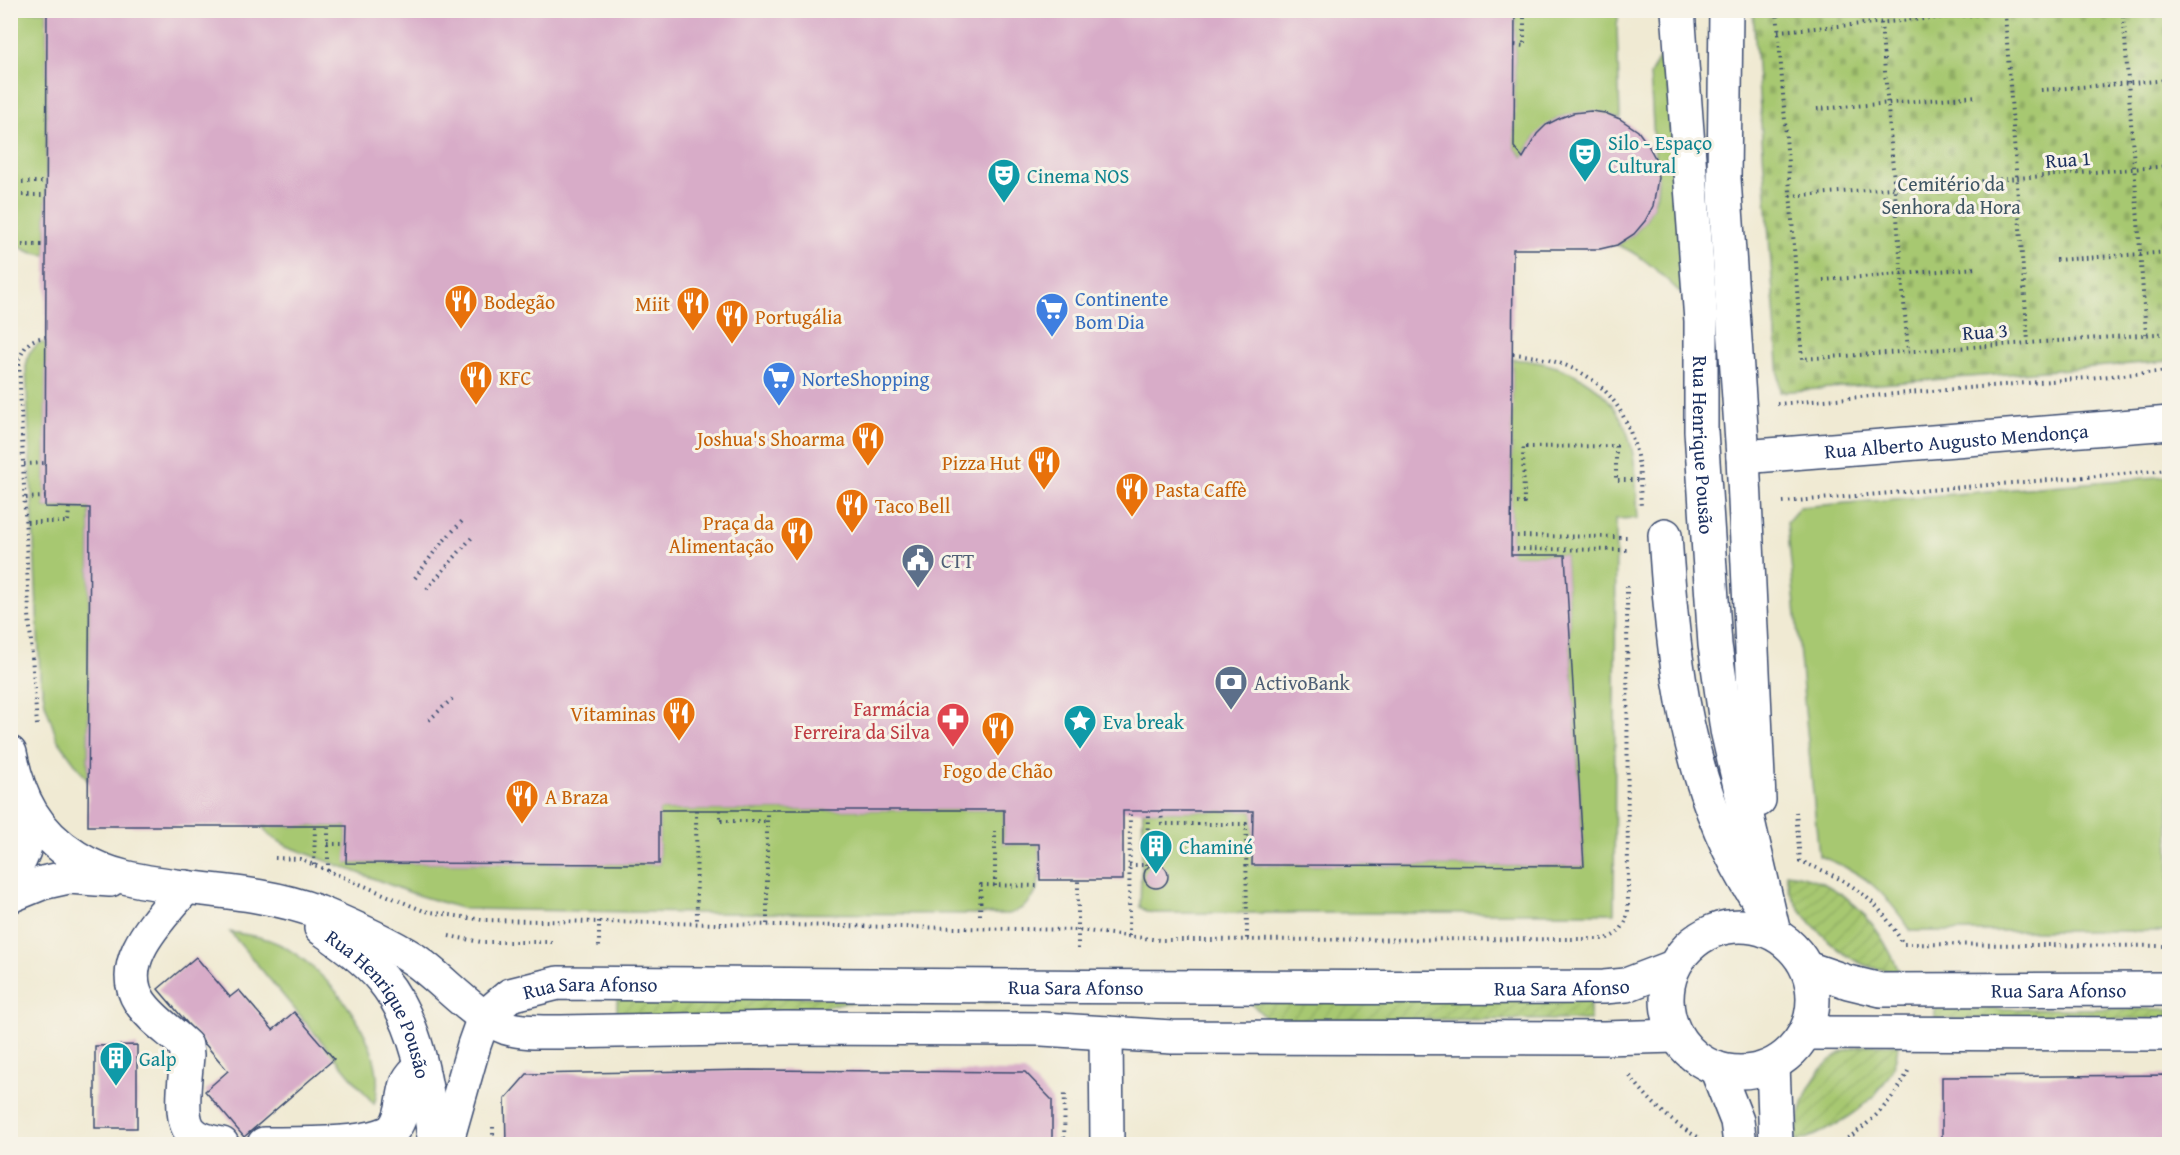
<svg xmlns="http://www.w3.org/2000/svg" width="2180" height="1155" viewBox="0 0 2180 1155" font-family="'Gentium Book Plus',serif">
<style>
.green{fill:#a7c871;stroke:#617c68;stroke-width:1.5}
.cemetery{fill:url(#cemetery-stones);stroke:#617c68;stroke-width:1.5}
.garden{fill:url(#garden-furrows);stroke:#617c68;stroke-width:1.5}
.building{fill:#d8acc8}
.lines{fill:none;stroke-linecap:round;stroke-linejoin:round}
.minor-casing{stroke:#3b4b70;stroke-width:36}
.path{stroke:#3b4b70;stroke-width:4;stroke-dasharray:1.5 4.5;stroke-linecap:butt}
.minor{stroke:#fff;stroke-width:33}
.labels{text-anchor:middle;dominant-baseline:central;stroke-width:6;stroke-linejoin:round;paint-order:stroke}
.culture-label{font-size:20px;fill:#0d838f;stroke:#f7f3e8;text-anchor:start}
.street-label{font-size:20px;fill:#1b2f5e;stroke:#f7f3e8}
.park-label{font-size:20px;fill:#3e5563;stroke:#f7f3e8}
.shop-label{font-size:20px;fill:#366cbe;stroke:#f7f3e8;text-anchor:start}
.food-label{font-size:20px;fill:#c56008;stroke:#f7f3e8;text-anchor:start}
.service-label{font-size:20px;fill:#4e5e75;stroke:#f7f3e8;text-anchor:start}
.health-label{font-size:20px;fill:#be3a42;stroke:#f7f3e8;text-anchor:end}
</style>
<defs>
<pattern id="cemetery-stones" width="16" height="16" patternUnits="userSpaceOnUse" patternTransform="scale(1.5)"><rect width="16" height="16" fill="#a7c871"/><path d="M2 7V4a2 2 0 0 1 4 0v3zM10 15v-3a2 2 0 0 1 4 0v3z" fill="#8fac64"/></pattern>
<pattern id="garden-furrows" width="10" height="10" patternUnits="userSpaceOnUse" patternTransform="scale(1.5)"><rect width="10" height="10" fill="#a7c871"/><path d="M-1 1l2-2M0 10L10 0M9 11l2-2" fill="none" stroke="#8fac64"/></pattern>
</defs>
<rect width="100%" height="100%" fill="#f7f3e8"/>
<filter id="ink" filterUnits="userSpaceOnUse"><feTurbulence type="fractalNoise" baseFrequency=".0167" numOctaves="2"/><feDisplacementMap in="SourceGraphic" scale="12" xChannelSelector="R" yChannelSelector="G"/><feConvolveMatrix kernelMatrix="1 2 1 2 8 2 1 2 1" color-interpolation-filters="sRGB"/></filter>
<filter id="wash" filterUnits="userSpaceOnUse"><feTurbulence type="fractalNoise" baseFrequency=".008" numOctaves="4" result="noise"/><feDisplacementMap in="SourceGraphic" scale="24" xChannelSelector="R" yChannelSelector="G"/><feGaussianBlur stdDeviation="1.35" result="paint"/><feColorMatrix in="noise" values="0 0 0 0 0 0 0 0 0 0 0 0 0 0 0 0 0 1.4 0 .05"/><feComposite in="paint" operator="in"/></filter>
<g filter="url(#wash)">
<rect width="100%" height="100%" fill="#f0ead3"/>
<path class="green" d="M 10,11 L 47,11 L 46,255 C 28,253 15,249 11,229 Z
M 1515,11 L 1619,11 L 1617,27 L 1620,119 C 1578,103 1542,116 1523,158 L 1514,147 Z
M 1666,45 L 1683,295 C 1662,276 1644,255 1617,245 L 1634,234 L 1645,221 L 1653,206 L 1657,193 L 1658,178 L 1655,158 L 1650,75 Z
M 39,343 L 46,343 L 45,507 L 90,508 L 88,781 L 57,739 L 45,703 L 40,676 L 26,367 L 29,353 Z
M 1512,359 C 1564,362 1611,384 1628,435 C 1637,461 1636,491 1638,518 L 1616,519 L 1614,913 L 1155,913 L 1148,912 L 1140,907 L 1143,811 L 1253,811 L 1253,865 L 1584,866 L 1565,555 L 1511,555 Z
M 2169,476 L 2169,931 L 1911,931 C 1883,890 1866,873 1819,856 L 1787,522 L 1800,507 Z
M 659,810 L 1004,810 L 1004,844 L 1039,844 C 1040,875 1045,902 1009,914 L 697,913 L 464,909 L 417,895 L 287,846 L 270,836 L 262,826 L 347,826 L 347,863 L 659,864 Z
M 230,932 C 247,935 263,936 279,944 C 327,968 393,1048 374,1104 Z"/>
<path class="cemetery" d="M 1753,11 L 2169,11 L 2169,361 L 1780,392 Z"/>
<path class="garden" d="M 1786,873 C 1844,880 1877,921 1899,971 C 1884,971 1868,968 1854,960 C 1833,948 1799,914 1790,892 C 1788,886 1787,879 1786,873 Z
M 617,993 L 1041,1002 L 842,1003 L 784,1018 L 617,1017 Z
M 1590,996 L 1590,1020 L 1267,1019 L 1250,1002 Z
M 1935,1009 L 2170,1009 L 2169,1019 L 1935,1019 Z
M 1898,1044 C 1895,1095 1839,1128 1796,1142 C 1798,1103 1816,1054 1861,1046 C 1873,1044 1886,1045 1898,1044 Z"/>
<g id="blocks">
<path class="building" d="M 47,10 L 1515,10 L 1514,147 L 1523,158 L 1537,134 L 1546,125 L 1560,118 L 1573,113 L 1591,111 L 1605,113 L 1620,119 L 1638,131 L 1648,145 L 1655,158 L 1658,178 L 1653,206 L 1645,221 L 1634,234 L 1617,245 L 1600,249 L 1513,249 L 1511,555 L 1565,555 L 1584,866 L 1252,865 L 1253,811 L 1123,811 L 1123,880 L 1040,880 L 1039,844 L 1004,844 L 1004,810 L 659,810 L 659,864 L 346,863 L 347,826 L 88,826 L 90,508 L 45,507 Z
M1144 876a12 12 0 1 1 24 0a12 12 0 1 1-24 0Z
M 196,957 L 230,997 L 239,990 L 273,1030 L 294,1012 L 334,1059 L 244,1137 L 205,1091 L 228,1071 L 158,989 Z
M 137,1045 L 137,1128 L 95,1128 L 95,1046 Z
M 750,1070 L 1025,1072 L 1052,1100 L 1052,1144 L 506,1144 L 505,1099 L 527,1074 Z
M 2170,1075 L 2170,1144 L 1942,1144 L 1942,1077 Z"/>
</g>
</g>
<g filter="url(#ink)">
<use href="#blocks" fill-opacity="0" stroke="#3b4b70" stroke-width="1.5"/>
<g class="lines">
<g class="minor-casing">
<g id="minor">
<path id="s1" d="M 1678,10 L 1701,321 L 1701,431 L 1715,645 L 1727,730 L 1774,933"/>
<path d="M 1726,10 L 1724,179 L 1743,457 L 1759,800"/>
<path id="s2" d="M 1743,457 L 2170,423"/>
<path d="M 1665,535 C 1673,661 1686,790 1757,899"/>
<path d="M 10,753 C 19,799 36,832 76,857 C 109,878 146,882 184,887 C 229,892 277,896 318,912 C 349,925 384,940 412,958 C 445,980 469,1014 507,1028 C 523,1033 544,1032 561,1032 L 785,1028 L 1042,1029 L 1172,1037 L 1604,1038 L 1676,1036"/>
<path d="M 10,874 C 33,847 26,832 23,800"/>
<path d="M 186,887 C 162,917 113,961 140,1002 C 152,1020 171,1031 186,1046 L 187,1055 C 186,1073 179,1114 189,1129 C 196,1140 210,1142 222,1144"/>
<path d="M 10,896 L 42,883 L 69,877 L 110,880"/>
<circle cx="1740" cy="999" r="73"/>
<path id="s3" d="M 321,928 C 342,943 365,959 382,979 C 419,1023 427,1089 435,1144"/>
<path id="s4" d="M 1807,968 L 1848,982 L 1881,990 L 2170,989"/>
<path d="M 1106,1033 L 1107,1144"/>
<path d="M 1806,1033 L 2170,1034"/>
<path d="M 1773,1065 L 1776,1144"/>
<path d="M 1716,1068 L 1737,1121 L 1740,1144"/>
<path d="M 264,1144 C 289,1144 380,1146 394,1128 C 404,1115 402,1098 407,1084 C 409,1077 416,1071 421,1066"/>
<path id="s5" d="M 446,1144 L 474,1045 L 484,1017 L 510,995 L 558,983 C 907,985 1256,989 1604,987 L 1626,985 L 1673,967"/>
</g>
</g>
<path class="path" d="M 1777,10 L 1802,359 L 2170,333
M 2123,10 L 2146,334
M 2005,13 L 2028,342
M 1881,23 L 1908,351
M 1778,31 L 2033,10
M 1515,45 L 1524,46 L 1524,10
M 2041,90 L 2170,80
M 1817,109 L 1978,96
M 10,182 L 46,182
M 10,195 L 46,195
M 1790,196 L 2170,166
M 10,245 L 46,245
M 2056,260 L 2170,252
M 1823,280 L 1977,268
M 1513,354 C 1582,360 1625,390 1638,461 C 1641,476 1640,492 1641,507
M 1777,404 L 2170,371
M 24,464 L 45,463
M 26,498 L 45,497
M 1783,502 L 2170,470
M 1511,503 L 1524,503 L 1523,447 L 1616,446 L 1616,480 L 1639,480
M 27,522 L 68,522 L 69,508
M 1511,536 L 1627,537
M 1511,549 L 1628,550
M 415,578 L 438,547 L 464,519
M 427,589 L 474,535
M 429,720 L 452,699
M 37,725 L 29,614 L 19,359 C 26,345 29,339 46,337
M 696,810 L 697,922
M 720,810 L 720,821 L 767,821
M 1161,811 L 1162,824 L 1246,824 L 1247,941
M 1796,812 L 1800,861 C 1850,881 1876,896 1903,944 L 2170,946
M 328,844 L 346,844
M 275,858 L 300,859 L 424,911 L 483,920 L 1078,930 L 1160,940 L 1605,939 C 1618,935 1625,927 1628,913 L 1627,584
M 314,865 L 315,826
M 1129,865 L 1147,865 L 1148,811
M 328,871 L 328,826
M 995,886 L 995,831
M 980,915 L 981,885 L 1039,886
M 599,921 L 599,947
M 767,924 L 767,810
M 449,936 L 481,942 L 555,942
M 1129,936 L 1130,811
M 1078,949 L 1078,881
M 1630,1076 C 1649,1100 1671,1124 1700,1138
M 493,1127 L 493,1144
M 1064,1144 L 1065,1090
M 1837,1144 C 1863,1132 1897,1098 1908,1071"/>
<use href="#minor" class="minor"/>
</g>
</g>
<defs>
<g id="theatre-pin" transform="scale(1.725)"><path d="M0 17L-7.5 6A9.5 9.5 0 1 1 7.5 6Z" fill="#0f9aa8" stroke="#f7f3e8"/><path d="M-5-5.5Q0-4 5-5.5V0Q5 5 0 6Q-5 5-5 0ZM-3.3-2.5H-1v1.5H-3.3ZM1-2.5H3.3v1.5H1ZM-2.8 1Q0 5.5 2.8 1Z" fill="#fff"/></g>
<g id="restaurant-pin" transform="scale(1.725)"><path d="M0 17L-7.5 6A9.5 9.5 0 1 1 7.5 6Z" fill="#e8710a" stroke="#f7f3e8"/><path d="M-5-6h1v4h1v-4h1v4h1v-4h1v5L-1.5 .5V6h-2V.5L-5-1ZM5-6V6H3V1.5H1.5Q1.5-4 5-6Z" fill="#fff"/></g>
<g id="supermarket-pin" transform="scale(1.725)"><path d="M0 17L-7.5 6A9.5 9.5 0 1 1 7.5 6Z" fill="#3f7fe0" stroke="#f7f3e8"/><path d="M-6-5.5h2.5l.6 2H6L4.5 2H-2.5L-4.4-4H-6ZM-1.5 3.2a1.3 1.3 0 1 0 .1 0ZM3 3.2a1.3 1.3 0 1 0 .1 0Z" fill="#fff"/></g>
<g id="civic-pin" transform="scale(1.725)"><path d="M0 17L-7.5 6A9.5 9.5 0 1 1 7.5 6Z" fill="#5c6f8a" stroke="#f7f3e8"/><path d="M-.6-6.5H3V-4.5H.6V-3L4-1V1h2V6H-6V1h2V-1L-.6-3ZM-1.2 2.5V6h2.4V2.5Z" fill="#fff"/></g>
<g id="bank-pin" transform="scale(1.725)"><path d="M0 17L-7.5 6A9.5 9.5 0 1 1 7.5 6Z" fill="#5c6f8a" stroke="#f7f3e8"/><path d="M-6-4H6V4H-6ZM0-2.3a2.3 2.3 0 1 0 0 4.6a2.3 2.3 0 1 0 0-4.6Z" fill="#fff"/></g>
<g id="pharmacy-pin" transform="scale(1.725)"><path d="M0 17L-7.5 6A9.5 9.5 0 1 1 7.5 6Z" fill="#e0444e" stroke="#f7f3e8"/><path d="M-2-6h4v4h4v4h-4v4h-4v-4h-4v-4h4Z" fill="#fff"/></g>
<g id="sight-pin" transform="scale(1.725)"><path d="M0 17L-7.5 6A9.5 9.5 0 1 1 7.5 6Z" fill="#0f9aa8" stroke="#f7f3e8"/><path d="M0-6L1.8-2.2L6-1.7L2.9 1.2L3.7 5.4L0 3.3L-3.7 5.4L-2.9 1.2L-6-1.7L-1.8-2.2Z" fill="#fff"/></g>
<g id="building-pin" transform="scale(1.725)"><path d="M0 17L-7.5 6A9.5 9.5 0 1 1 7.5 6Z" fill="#0f9aa8" stroke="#f7f3e8"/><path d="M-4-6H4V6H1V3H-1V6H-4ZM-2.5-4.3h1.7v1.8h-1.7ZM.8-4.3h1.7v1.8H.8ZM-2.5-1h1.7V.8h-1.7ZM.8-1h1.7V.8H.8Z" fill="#fff"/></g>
</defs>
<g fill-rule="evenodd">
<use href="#theatre-pin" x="1585" y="154"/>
<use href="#theatre-pin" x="1004" y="175"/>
<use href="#restaurant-pin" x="461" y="301"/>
<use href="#restaurant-pin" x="693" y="303"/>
<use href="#supermarket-pin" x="1052" y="309"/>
<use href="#restaurant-pin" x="732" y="316"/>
<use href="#restaurant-pin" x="476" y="377"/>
<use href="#supermarket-pin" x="779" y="378"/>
<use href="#restaurant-pin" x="868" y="438"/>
<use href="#restaurant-pin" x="1044" y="462"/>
<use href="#restaurant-pin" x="1132" y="489"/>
<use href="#restaurant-pin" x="852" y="505"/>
<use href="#restaurant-pin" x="797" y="533"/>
<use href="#civic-pin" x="918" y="560"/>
<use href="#bank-pin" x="1231" y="682"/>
<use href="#restaurant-pin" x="679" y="713"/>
<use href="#pharmacy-pin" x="953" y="719"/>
<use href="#sight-pin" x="1080" y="721"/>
<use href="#restaurant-pin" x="998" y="728"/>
<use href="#restaurant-pin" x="522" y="796"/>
<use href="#building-pin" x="1156" y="846"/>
<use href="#building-pin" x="116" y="1058"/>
</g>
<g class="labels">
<g class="culture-label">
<text x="1608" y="142">Silo - Espaço<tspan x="1608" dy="23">Cultural</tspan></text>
<text x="1027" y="175">Cinema NOS</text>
<text x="1103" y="721">Eva break</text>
<text x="1179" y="846">Chaminé</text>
<text x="139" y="1058">Galp</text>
</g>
<g class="street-label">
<text transform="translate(2068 159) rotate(-4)">Rua 1</text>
<text transform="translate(1985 331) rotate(-4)">Rua 3</text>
<text stroke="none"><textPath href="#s2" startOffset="214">Rua Alberto Augusto Mendonça</textPath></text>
<text stroke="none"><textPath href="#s1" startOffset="436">Rua Henrique Pousão</textPath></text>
<text stroke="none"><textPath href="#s5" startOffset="1220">Rua Sara Afonso</textPath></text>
<text stroke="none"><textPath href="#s5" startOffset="734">Rua Sara Afonso</textPath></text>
<text stroke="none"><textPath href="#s5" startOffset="248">Rua Sara Afonso</textPath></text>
<text stroke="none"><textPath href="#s4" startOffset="255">Rua Sara Afonso</textPath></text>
<text stroke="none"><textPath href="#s3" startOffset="99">Rua Henrique Pousão</textPath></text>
</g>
<g class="park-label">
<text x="1951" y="183">Cemitério da<tspan x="1951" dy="23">Senhora da Hora</tspan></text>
</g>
<g class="shop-label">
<text x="1075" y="298">Continente<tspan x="1075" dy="23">Bom Dia</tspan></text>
<text x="802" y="378">NorteShopping</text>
</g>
<g class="food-label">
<text x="484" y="301">Bodegão</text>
<text x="670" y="303" text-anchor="end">Miit</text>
<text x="755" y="316">Portugália</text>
<text x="499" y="377">KFC</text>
<text x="845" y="438" text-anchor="end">Joshua's Shoarma</text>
<text x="1021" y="462" text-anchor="end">Pizza Hut</text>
<text x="1155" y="489">Pasta Caffè</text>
<text x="875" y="505">Taco Bell</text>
<text x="774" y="522" text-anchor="end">Praça da<tspan x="774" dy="23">Alimentação</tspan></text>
<text x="656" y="713" text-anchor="end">Vitaminas</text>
<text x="998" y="770" text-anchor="middle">Fogo de Chão</text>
<text x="545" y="796">A Braza</text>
</g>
<g class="service-label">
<text x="941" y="560">CTT</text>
<text x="1254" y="682">ActivoBank</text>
</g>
<g class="health-label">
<text x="930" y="708">Farmácia<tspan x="930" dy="23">Ferreira da Silva</tspan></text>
</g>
</g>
<rect width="2180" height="1155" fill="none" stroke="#f7f3e8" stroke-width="36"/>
</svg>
